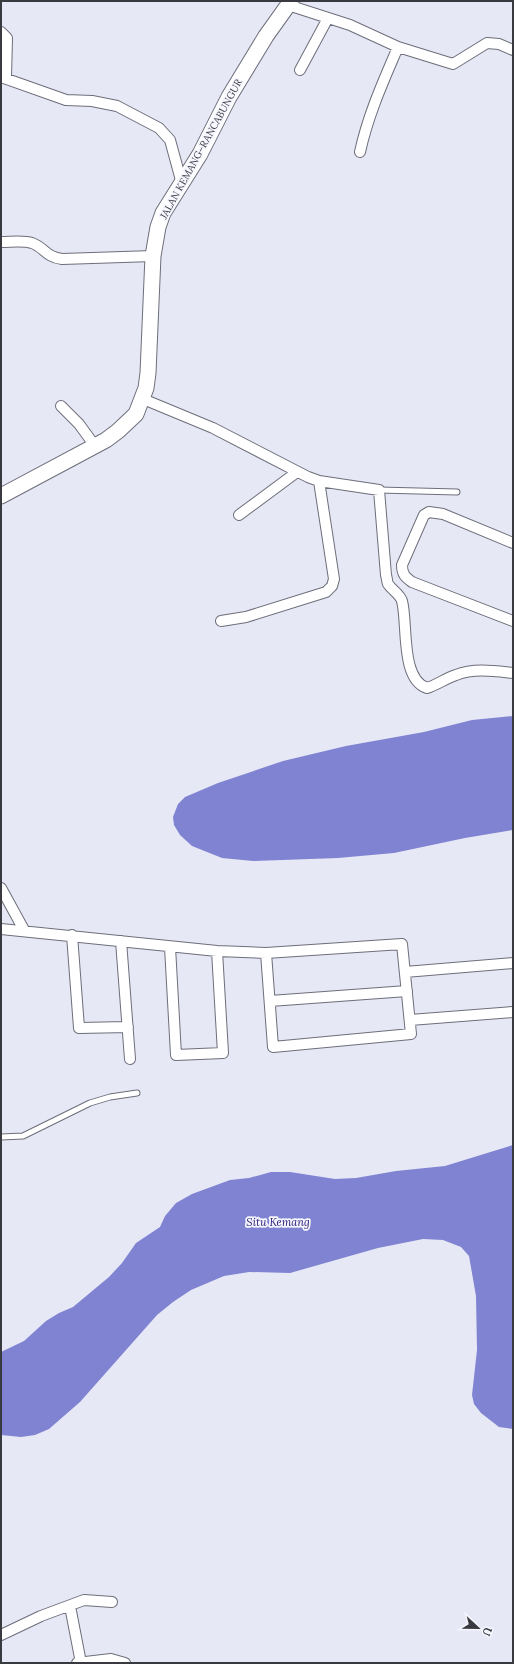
<svg xmlns="http://www.w3.org/2000/svg" width="514" height="1664" viewBox="0 0 514 1664" font-family="Lora,serif">
<style>
.water{fill:#7f83d1}
.lines{fill:none;stroke-linecap:round;stroke-linejoin:round}
.lane-casing{stroke:#6d6e7a;stroke-width:7}
.street-casing{stroke:#6d6e7a;stroke-width:12}
.secondary-casing{stroke:#6d6e7a;stroke-width:17}
.lane{stroke:#fff;stroke-width:5}
.street{stroke:#fff;stroke-width:10}
.secondary{stroke:#fff;stroke-width:15}
.labels{text-anchor:middle;dominant-baseline:central;stroke-width:3.5;stroke-linejoin:round;paint-order:stroke}
.street-label{font-size:10px;fill:#393a3f;stroke:#f5f6fe}
.water-label{font-size:11px;font-style:italic;fill:#291c78;stroke:#f5f6fe}
</style>
<rect width="100%" height="100%" fill="#e7e8f6"/>
<path class="water" d="M 513,716 L 513,830 L 465,838 L 394,853 L 338,858 L 253,861 L 222,858 L 192,846 L 180,835 L 174,825 L 173,817 L 178,804 L 185,797 L 218,783 L 283,761 L 346,746 L 424,732 L 472,720 Z
M 513,1145 L 513,1429 L 499,1427 L 481,1413 L 474,1404 L 472,1395 L 477,1350 L 476,1296 L 469,1256 L 461,1247 L 443,1240 L 423,1239 L 378,1248 L 290,1273 L 249,1272 L 224,1276 L 191,1290 L 173,1302 L 157,1315 L 80,1402 L 49,1429 L 35,1435 L 21,1437 L 1,1435 L 1,1352 L 24,1341 L 46,1321 L 59,1313 L 73,1307 L 109,1277 L 122,1263 L 136,1243 L 160,1227 L 165,1216 L 176,1203 L 192,1194 L 230,1180 L 249,1178 L 271,1172 L 290,1172 L 335,1179 L 356,1178 L 396,1171 L 445,1166 Z"/>
<g class="lines">
<g class="lane-casing">
<path id="lane" d="M 379,490 L 457,492
M 1,1137 L 23,1136 L 90,1103 L 110,1097 L 137,1093"/>
</g>
<g class="street-casing">
<path id="street" d="M 288,5 L 350,25 L 398,47 L 453,64 L 487,43 L 499,44 L 513,50
M 1,32 L 7,38 L 6,77
M 300,70 L 328,18
M 1,77 L 66,100 L 92,101 L 117,106 L 159,128 L 170,140 L 182,184
M 360,152 C 368,115 383,82 398,47
M 1,242 C 11,242 23,240 32,243 C 45,248 46,257 62,259 L 153,256
M 143,399 L 213,428 L 308,477 L 319,481 L 379,490 L 386,575 C 387,578 387,582 388,584 C 392,590 400,594 402,601 C 408,623 400,679 427,688 C 437,685 446,678 456,675 C 474,668 494,671 513,673
M 61,406 L 79,424 L 95,446
M 239,515 L 297,472
M 513,543 L 443,514 L 429,512 L 424,515 L 402,565 C 402,574 405,577 412,582 L 513,621
M 221,621 L 246,617 L 326,592 L 332,586 L 334,579 L 319,481
M 1,888 L 24,930
M 1,929 L 217,951 L 266,953 L 402,944 L 411,1034 L 273,1047 L 266,953
M 72,935 L 79,1028 L 128,1027
M 121,941 L 130,1059
M 170,947 L 176,1055 L 223,1053 L 217,951
M 405,972 L 513,963
M 270,1001 L 407,991
M 410,1020 L 513,1012
M 70,1606 L 81,1663
M 1,1635 L 41,1616 L 84,1600 L 112,1602
M 77,1663 L 111,1659 L 125,1663"/>
</g>
<g class="secondary-casing">
<path id="secondary" d="M 1,496 L 106,440 L 118,431 L 136,414 L 146,388 L 148,373 L 153,256 L 158,227 L 163,213 L 200,154 L 229,97 L 266,36 L 291,1"/>
</g>
<use href="#lane" class="lane"/>
<use href="#street" class="street"/>
<use href="#secondary" class="secondary"/>
</g>
<g class="labels">
<g class="street-label">
<text transform="translate(201 149) rotate(-61)">JALAN KEMANG–RANCABUNGUR</text>
</g>
<g class="water-label">
<text x="278" y="1222">Situ Kemang</text>
</g>
</g>
<rect width="514" height="1664" fill="none" stroke="#393a3f" stroke-width="4"/>
<g transform="translate(478 1628) rotate(112)" stroke="#f5f6fe" stroke-width="3" paint-order="stroke">
<path d="M0-3L7 15L0 10L-7 15Z" fill="#393a3f"/>
<text y="-6" font-size="11" font-weight="bold" text-anchor="middle" fill="#393a3f">U</text>
</g>
</svg>
